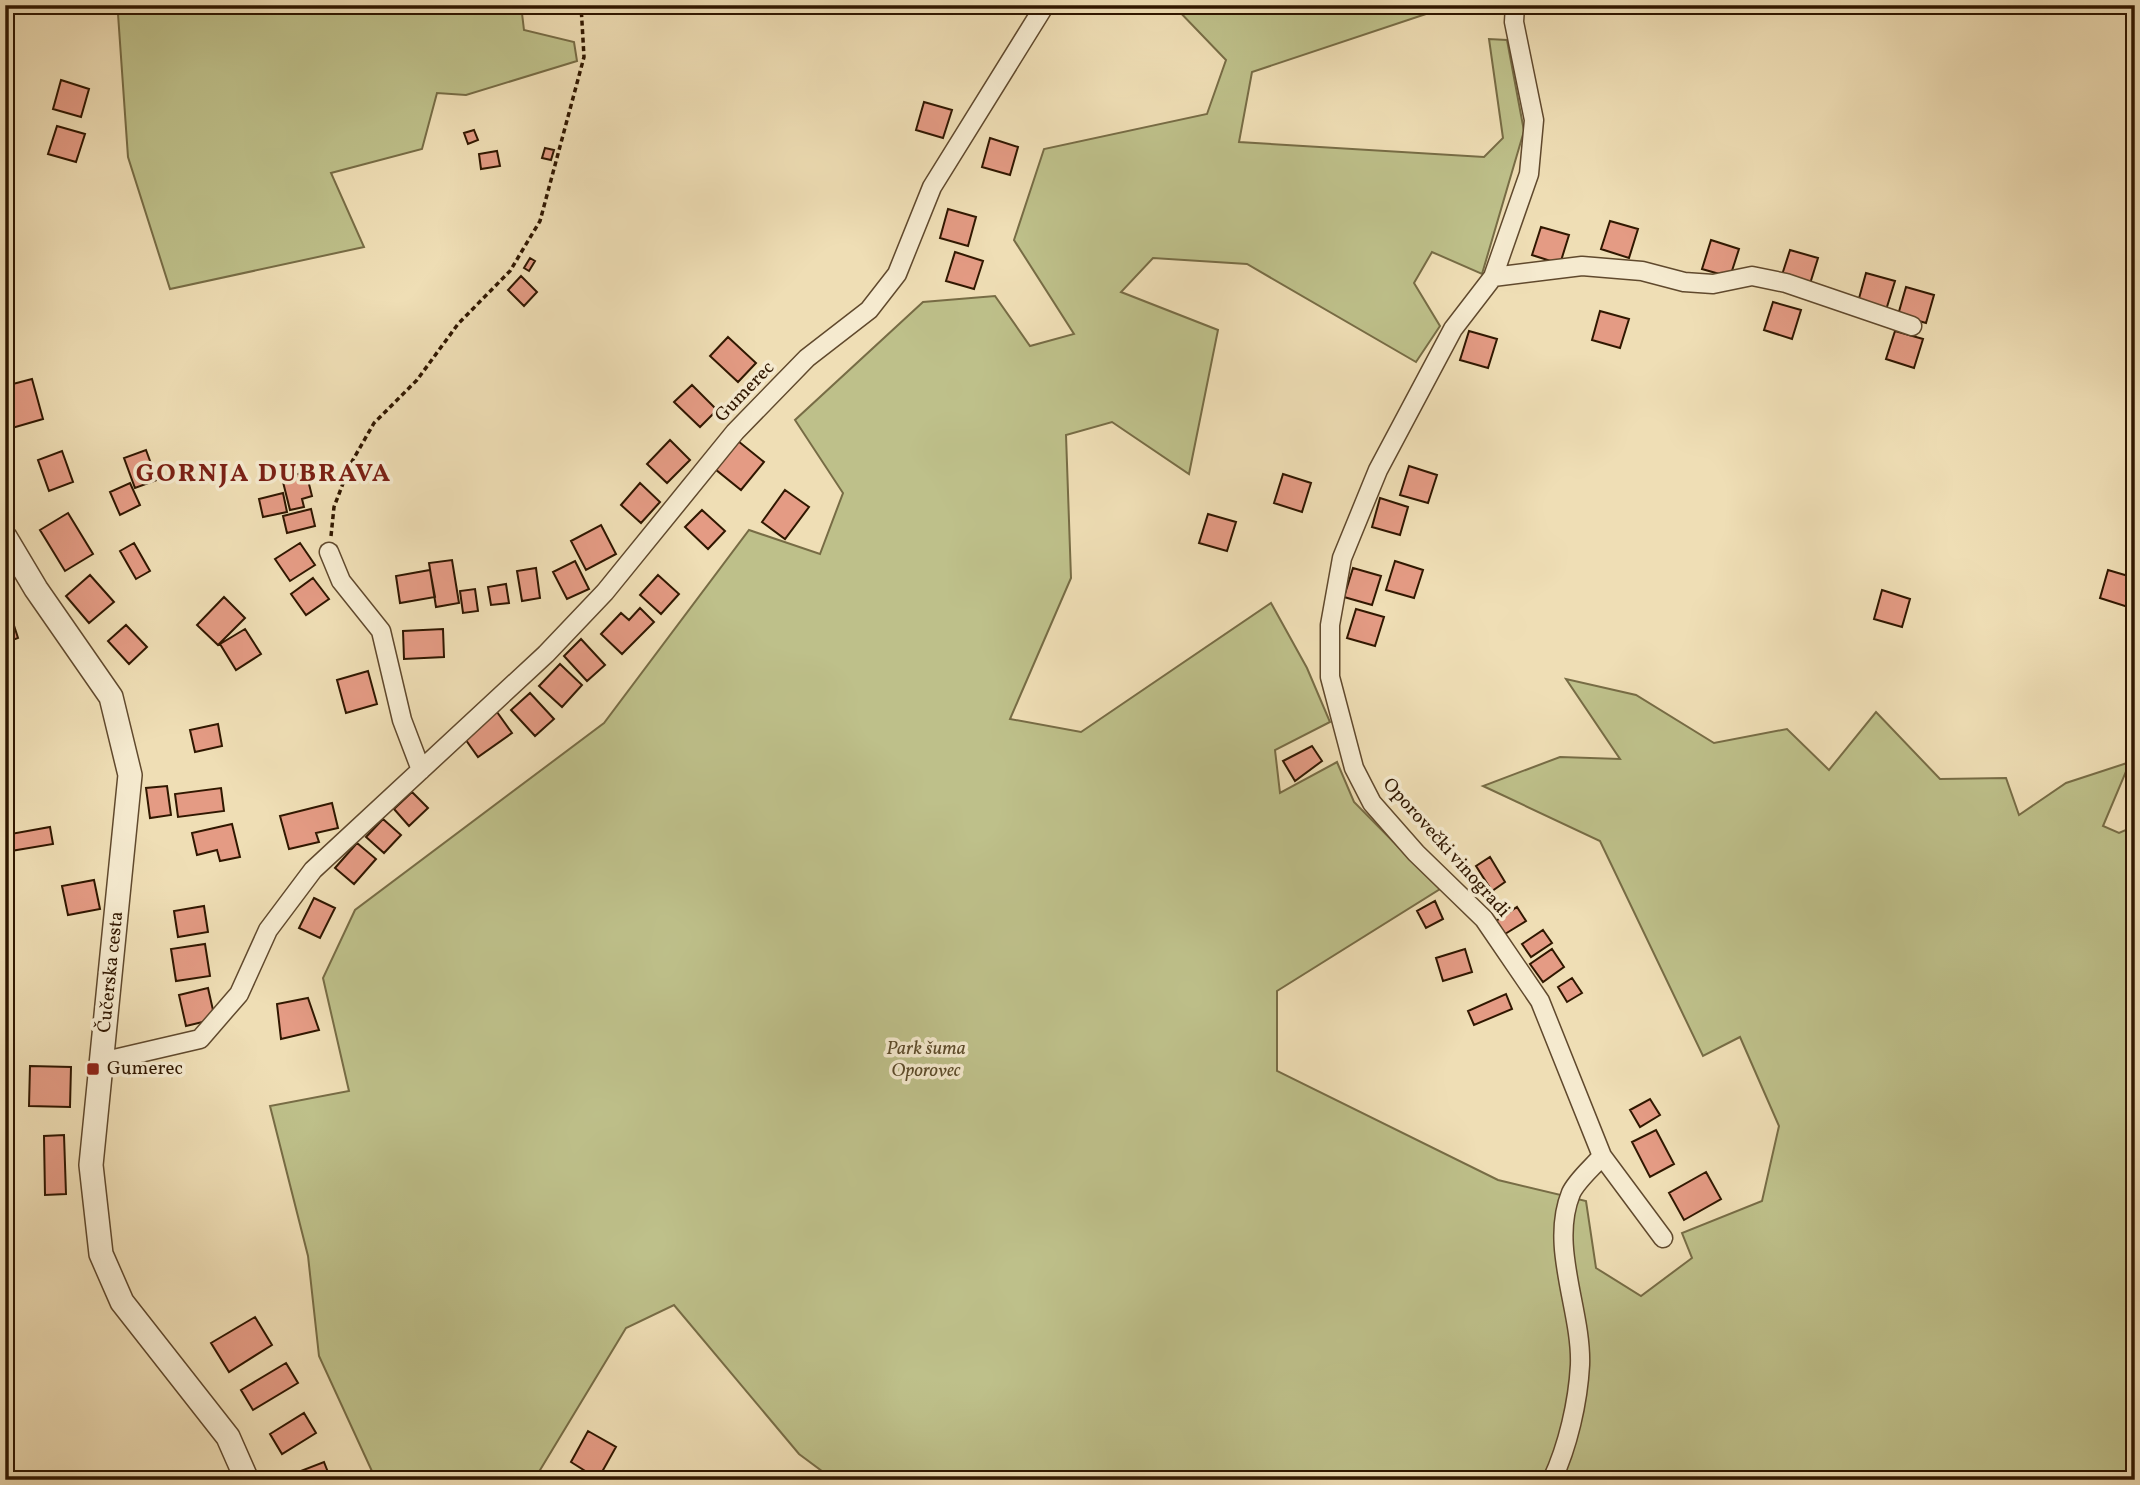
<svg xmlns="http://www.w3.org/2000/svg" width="2140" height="1485" viewBox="0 0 2140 1485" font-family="Vollkorn,serif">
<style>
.green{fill:#bec08a;stroke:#776c45;stroke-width:2}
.building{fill:#e49b84;stroke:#301700;stroke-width:2}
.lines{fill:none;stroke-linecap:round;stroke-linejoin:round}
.minor-casing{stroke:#60492d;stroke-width:21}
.tertiary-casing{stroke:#60492d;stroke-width:26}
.path{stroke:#301700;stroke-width:3.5;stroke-dasharray:5 3.5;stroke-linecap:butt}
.minor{stroke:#f5eacf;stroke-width:18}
.tertiary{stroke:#f5eacf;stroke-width:23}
.poi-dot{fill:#8f2418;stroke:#f5eacf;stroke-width:2.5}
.labels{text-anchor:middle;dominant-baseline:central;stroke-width:7;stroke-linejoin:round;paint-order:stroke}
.street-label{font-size:19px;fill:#301700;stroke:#f5eacf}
.park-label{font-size:19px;font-style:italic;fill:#5b4a29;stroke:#f5eacf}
.poi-label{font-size:19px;fill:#301700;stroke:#f5eacf;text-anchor:start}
.district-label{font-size:26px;font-weight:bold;letter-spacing:2px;fill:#7a1f14;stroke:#f5eacf}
</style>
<rect width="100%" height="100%" fill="#efdeb5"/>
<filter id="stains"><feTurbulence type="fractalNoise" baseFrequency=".00286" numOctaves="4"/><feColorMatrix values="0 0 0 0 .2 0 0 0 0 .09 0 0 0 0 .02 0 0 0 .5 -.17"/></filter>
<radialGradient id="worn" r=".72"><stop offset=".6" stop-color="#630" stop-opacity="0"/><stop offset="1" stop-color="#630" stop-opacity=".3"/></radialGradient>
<path class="green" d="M 37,5 L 521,5 L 524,30 L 574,42 L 577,61 L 466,95 L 437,93 L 422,149 L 331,173 L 364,247 L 170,289 L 128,157 L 118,14 L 35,9 Z
M 1173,5 L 1453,5 L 1252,72 L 1239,142 L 1484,157 L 1503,138 L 1489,39 L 1507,40 L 1524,131 L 1482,274 L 1432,252 L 1414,283 L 1440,326 L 1416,362 L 1247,264 L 1153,258 L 1121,292 L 1218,330 L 1189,474 L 1112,422 L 1066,435 L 1071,578 L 1010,719 L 1081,732 L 1271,603 L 1307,668 L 1330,722 L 1275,750 L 1280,793 L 1337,762 L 1354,802 L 1440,889 L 1277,991 L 1277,1071 L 1498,1180 L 1586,1201 L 1596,1268 L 1641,1296 L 1692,1258 L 1682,1233 L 1762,1201 L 1779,1126 L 1740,1037 L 1703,1056 L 1600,841 L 1483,786 L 1560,757 L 1620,759 L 1566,679 L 1636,695 L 1714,743 L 1787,729 L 1829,770 L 1876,712 L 1940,779 L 2006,778 L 2019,815 L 2066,783 L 2130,762 L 2103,826 L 2119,833 L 2135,826 L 2135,1480 L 834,1480 L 799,1454 L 674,1305 L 626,1328 L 534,1480 L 376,1480 L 319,1356 L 308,1256 L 270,1106 L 349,1091 L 323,978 L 355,910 L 604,723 L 749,530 L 820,554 L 843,493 L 795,420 L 923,302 L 995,296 L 1030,346 L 1074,334 L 1014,240 L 1044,149 L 1207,114 L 1226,60 Z"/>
<path class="building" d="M 61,80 L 89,89 L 81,117 L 53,109 Z
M 924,102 L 952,110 L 943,138 L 916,130 Z
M 57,126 L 85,134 L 76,162 L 48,154 Z
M 474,130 L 478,140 L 468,144 L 464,133 Z
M 990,138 L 1018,147 L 1010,175 L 982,167 Z
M 545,148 L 554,150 L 551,160 L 542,158 Z
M 497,151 L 500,166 L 481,169 L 479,154 Z
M 948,209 L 976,217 L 968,246 L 940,238 Z
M 1610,221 L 1638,229 L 1629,258 L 1601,249 Z
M 1541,227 L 1569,235 L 1560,264 L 1532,255 Z
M 1711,240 L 1739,249 L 1730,277 L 1702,269 Z
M 1790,250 L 1818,258 L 1809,287 L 1781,278 Z
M 955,252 L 983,261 L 974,289 L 946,281 Z
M 530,258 L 535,261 L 529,271 L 524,268 Z
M 5,259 L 11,259 L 12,286 L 5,286 Z
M 1866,273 L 1895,281 L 1886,310 L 1858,302 Z
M 521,276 L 537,292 L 524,306 L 508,290 Z
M 1906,287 L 1934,295 L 1926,323 L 1898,315 Z
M 1773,302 L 1801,310 L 1792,339 L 1764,330 Z
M 1600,311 L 1629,319 L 1620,348 L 1592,340 Z
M 1469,331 L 1497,339 L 1488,368 L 1460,360 Z
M 1895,331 L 1923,339 L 1914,368 L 1886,359 Z
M 728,337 L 756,363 L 738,382 L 710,356 Z
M 32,379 L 43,419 L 12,428 L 5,405 L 5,386 Z
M 692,385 L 717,410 L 700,427 L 674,402 Z
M 670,440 L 690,460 L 667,483 L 647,464 Z
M 738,441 L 764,462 L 741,490 L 715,469 Z
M 146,450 L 157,480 L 135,488 L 124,458 Z
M 62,451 L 73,482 L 49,491 L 38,460 Z
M 1409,466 L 1437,475 L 1428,503 L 1400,495 Z
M 306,472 L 312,496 L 302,499 L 304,507 L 290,510 L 282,478 Z
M 1283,474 L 1311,483 L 1302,512 L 1274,503 Z
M 130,483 L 140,505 L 120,515 L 110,492 Z
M 640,483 L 660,502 L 641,523 L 621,505 Z
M 785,490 L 809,507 L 785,539 L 762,522 Z
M 283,493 L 287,512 L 263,517 L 259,499 Z
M 1380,498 L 1408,507 L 1400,535 L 1372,527 Z
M 311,509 L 315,526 L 287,533 L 283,516 Z
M 702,510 L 725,531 L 708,549 L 685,527 Z
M 68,513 L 93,554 L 65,571 L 40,530 Z
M 1208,514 L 1236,522 L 1227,551 L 1199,543 Z
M 601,525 L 616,554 L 586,570 L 571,541 Z
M 134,543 L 150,571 L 136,579 L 120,551 Z
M 300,543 L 315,565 L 290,581 L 275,559 Z
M 452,560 L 459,603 L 436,607 L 429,563 Z
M 575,561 L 589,589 L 567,599 L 553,572 Z
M 1395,561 L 1423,570 L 1414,598 L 1386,590 Z
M 536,568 L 540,598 L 522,601 L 517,571 Z
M 1353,568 L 1381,576 L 1372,605 L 1344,597 Z
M 430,570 L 435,597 L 400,603 L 396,576 Z
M 2108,570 L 2135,578 L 2128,607 L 2100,598 Z
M 90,575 L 114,602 L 89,623 L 66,596 Z
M 658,575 L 679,594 L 661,614 L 640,595 Z
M 313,578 L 329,599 L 306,615 L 291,594 Z
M 506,584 L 509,603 L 491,605 L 488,587 Z
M 475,589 L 478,611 L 463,613 L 460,591 Z
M 1882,590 L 1910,599 L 1902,627 L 1874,619 Z
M 224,597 L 245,618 L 218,645 L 197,625 Z
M 8,607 L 18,638 L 5,643 L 5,608 Z
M 640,608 L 654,622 L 622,654 L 601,634 L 621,613 L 629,620 Z
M 1356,609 L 1384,617 L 1375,646 L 1347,638 Z
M 126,625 L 147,647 L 129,664 L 108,641 Z
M 245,629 L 261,654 L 236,670 L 220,644 Z
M 443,629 L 444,657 L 404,659 L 403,631 Z
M 581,639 L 605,665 L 587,681 L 564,656 Z
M 560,664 L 582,685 L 562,707 L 539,686 Z
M 368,671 L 377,704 L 346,713 L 337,680 Z
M 530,693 L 554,719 L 535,736 L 511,710 Z
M 497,712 L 512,733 L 478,757 L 463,736 Z
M 218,724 L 222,746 L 195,752 L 190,730 Z
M 1312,746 L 1322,761 L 1295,781 L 1283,761 Z
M 167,786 L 171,815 L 150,818 L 146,788 Z
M 221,788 L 224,811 L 178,817 L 175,794 Z
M 412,792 L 428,808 L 409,826 L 394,809 Z
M 332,803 L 338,828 L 316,833 L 319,842 L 289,849 L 280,816 Z
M 383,819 L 401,835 L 384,853 L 366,837 Z
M 232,824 L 240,857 L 220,861 L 217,850 L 197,855 L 192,833 Z
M 50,827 L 53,844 L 5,852 L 5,835 Z
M 357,843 L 376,859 L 354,884 L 335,868 Z
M 1490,857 L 1505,882 L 1492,891 L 1476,866 Z
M 94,880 L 100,909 L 68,915 L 62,886 Z
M 314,898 L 335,908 L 320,938 L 299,928 Z
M 1435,901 L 1443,919 L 1426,928 L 1417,911 Z
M 204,906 L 208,932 L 178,937 L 174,911 Z
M 1517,907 L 1526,921 L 1505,934 L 1496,921 Z
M 1543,930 L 1552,943 L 1531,957 L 1522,944 Z
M 205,944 L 210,976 L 176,981 L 171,949 Z
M 1465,949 L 1472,972 L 1443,981 L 1436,958 Z
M 1552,949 L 1564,967 L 1543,982 L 1530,964 Z
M 1572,978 L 1582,993 L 1567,1002 L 1558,987 Z
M 208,988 L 215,1019 L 186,1026 L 179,995 Z
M 1506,994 L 1512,1009 L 1474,1025 L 1468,1011 Z
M 308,998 L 319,1030 L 281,1039 L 277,1004 Z
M 30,1066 L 71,1067 L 70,1107 L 29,1106 Z
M 1650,1099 L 1660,1115 L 1640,1127 L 1630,1110 Z
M 1656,1130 L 1674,1164 L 1650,1177 L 1632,1142 Z
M 64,1135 L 66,1194 L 45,1195 L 44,1136 Z
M 1706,1172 L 1721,1199 L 1684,1220 L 1669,1193 Z
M 255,1317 L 272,1345 L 229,1372 L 211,1343 Z
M 286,1363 L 298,1383 L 253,1410 L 241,1390 Z
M 304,1413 L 316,1433 L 282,1454 L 270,1434 Z
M 588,1431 L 616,1447 L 598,1479 L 571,1462 Z
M 324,1462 L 331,1480 L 286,1480 L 285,1477 Z"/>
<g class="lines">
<g class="minor-casing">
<path id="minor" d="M 1515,5 L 1514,22 L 1534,120 L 1529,174 L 1493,277 L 1453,329 L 1378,470 L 1342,558 L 1330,625 L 1330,677 L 1354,768 L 1372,803 L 1416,853 L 1484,919 L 1540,1001 L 1602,1156 C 1593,1167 1577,1180 1571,1193 C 1549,1247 1582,1310 1580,1365 C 1578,1402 1568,1446 1552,1480
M 1493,277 L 1582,266 L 1642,271 L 1684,282 L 1713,284 L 1752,276 L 1786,283 L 1912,326
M 329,552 L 341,581 L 381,631 L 402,720 L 421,770
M 101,1062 L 200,1039 L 239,994 L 268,930 L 313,870 L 546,654 L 605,592 L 735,432 L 807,358 L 869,310 L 897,274 L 932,187 L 1045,5
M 1602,1156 L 1663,1238"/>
</g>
<g class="tertiary-casing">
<path id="tertiary" d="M 5,537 L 36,589 L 111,697 L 130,775 L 91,1165 L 101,1254 L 122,1302 L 228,1437 L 247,1480"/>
</g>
<path class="path" d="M 331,536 L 334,507 L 350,465 L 374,423 L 417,380 L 458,324 L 510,271 L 540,221 L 584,57 L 581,5"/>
<use href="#minor" class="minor"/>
<use href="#tertiary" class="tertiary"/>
</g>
<rect class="poi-dot" x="86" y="1062" width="14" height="14" rx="3.5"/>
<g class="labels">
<g class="street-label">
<text transform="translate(745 392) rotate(-46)">Gumerec</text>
<text transform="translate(1446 848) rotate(48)">Oporovečki vinogradi</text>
<text transform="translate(111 972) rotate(-84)">Čučerska cesta</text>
</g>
<g class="park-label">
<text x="926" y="1049">Park šuma<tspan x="926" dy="22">Oporovec</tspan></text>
</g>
<g class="poi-label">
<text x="107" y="1069">Gumerec</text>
</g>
<g class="district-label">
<text x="264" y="474">GORNJA DUBRAVA</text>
</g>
</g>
<rect width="2140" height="1485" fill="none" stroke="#efdeb5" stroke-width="28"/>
<rect x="7" y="7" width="2126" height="1471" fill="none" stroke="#301700" stroke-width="3.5"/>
<rect x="14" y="14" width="2112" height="1457" fill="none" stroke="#301700" stroke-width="2"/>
<rect width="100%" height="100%" filter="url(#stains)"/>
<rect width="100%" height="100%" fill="url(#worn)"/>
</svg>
